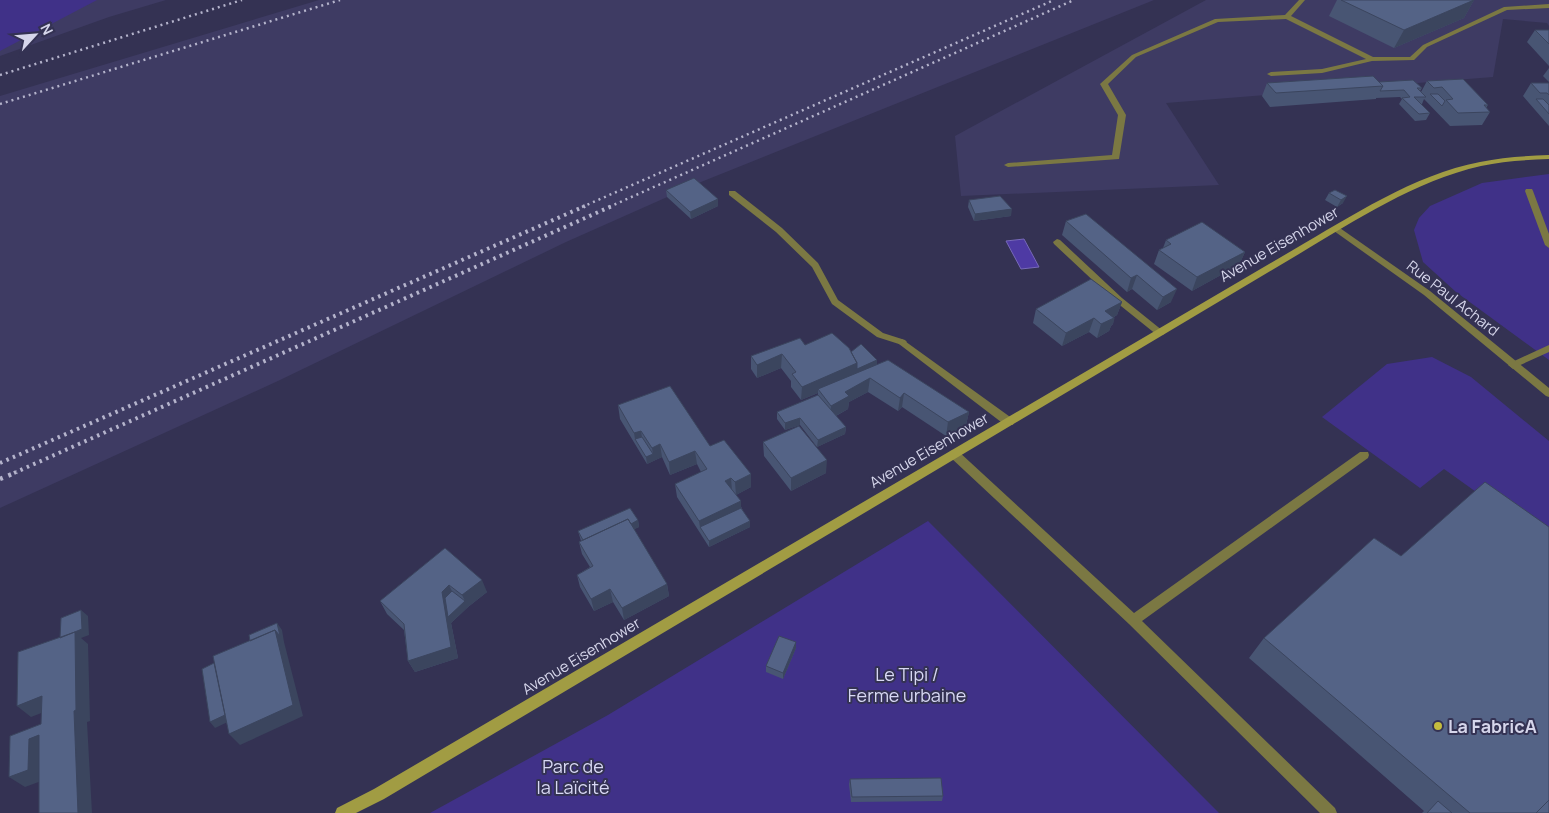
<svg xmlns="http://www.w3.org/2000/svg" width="1549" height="813" viewBox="0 0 1549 813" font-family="Manrope,sans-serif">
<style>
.built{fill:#3e3b63}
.green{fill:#403188}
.water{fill:#4e3aa4;stroke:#7769b9}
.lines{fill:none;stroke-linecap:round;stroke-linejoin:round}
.lane{fill:#7b7843;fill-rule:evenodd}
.street{fill:#7b7843;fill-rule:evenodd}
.secondary{fill:#a19c43;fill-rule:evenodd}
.rail-far2{stroke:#b5b4cc;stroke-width:2.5;stroke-dasharray:2 4;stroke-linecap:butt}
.rail-far1{stroke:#b5b4cc;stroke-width:4;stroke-dasharray:2.5 4.5;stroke-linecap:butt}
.rail{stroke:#b5b4cc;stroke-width:4.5;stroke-dasharray:3 6;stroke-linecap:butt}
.wall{fill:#485573}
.shaded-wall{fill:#3b455e}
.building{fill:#546386;stroke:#3b455e}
.poi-dot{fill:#c4bc3e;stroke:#343253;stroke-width:2}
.labels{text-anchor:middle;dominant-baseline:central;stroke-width:4;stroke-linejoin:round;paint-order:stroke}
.street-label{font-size:15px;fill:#d6d6eb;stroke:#343253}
.near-park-label{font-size:18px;fill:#d8d8f4;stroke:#343253}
.near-poi-label{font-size:18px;font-weight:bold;fill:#d6d6eb;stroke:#343253;text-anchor:start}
</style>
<rect width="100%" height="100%" fill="#343253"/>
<path class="built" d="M 0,0 L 166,0 L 109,17 L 0,56 Z
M 319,0 L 1154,0 L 701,182 L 566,242 L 280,380 L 0,508 L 0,96 Z
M 1206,0 L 1549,0 L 1549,26 L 1547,23 L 1503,19 L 1493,77 L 1166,103 L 1219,185 L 961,196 L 955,136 Z"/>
<path class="green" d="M 0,0 L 97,0 L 0,51 Z
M 1549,174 L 1549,360 L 1456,292 L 1423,262 L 1414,230 L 1419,218 L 1430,206 L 1482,183 Z
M 1432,357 L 1471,377 L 1549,441 L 1549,544 L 1444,469 L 1420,488 L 1322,417 L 1387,364 Z
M 928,521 L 1219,813 L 430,813 L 608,715 Z"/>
<path class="water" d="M 1024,239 L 1039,267 L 1021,269 L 1006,241 Z"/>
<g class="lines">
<path class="lane" d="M 1299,0 L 1305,0 L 1291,16 L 1373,57 L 1410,57 L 1423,45 L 1504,7 L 1549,4 L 1549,8 L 1507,10 L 1427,47 L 1414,60 L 1372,61 L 1322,73 L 1271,76 L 1267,74 L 1271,72 L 1322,69 L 1366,59 L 1286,19 L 1218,22 L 1136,57 L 1108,84 L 1126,115 L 1119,159 L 1008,167 L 1004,165 L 1008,163 L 1112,155 L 1118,115 L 1100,84 L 1132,55 L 1215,19 L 1285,15 Z
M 1526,189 L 1532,189 L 1533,191 L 1549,234 L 1549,248 L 1545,245 L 1525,191 Z
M 729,191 L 735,191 L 782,228 L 818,263 L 838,300 L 883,333 L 905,340 L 907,342 L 905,344 L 902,345 L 877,337 L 832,304 L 812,267 L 776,232 L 729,195 Z
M 1057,239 L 1060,240 L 1122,298 L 1163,331 L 1165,333 L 1163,335 L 1157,335 L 1116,302 L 1054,244 L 1053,242 Z
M 1549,345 L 1549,352 L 1516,367 L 1513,369 L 1508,365 L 1510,363 Z
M 954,450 L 958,451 L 1134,613 L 1360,452 L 1368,452 L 1369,455 L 1368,458 L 1142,621 L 1335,808 L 1337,813 L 1320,813 L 1129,624 L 950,457 L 949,454 L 950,451 Z"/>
<path class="street" d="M 1337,226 L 1430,291 L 1549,388 L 1549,397 L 1546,396 L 1424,295 L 1334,231 L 1334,227 Z
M 902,339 L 1013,419 L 1014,422 L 1013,425 L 1005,425 L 899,344 L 897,342 Z"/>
<path class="secondary" d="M 1549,155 L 1549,159 C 1526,160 1503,161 1481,166 C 1415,181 1356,220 1299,254 L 384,799 L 356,813 L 335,813 L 337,808 L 374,789 L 1293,250 C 1352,216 1413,175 1480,162 C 1503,157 1526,156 1549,155 Z"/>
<path class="rail-far2" d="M 0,75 L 242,0
M 0,104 L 340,0
M 582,207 L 1054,0
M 609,207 L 1074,0"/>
<path class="rail-far1" d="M 0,463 L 585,206
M 14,473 L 612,206"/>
<path class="rail" d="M 0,479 L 17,472"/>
</g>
<path class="wall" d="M 1337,0 L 1474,0 L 1464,18 L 1394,48 L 1329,16 Z
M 1535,30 L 1549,30 L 1549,66 L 1527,42 Z
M 1549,68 L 1549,82 L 1543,76 Z
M 1427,81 L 1488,105 L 1486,108 L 1490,112 L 1482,125 L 1450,126 L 1424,99 L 1422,104 L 1420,104 L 1430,113 L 1426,120 L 1415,121 L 1399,104 L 1402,99 L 1400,97 L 1376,98 L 1376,99 L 1270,107 L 1262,96 L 1267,83 L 1379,82 L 1422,88 L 1420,91 L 1421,92 Z
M 1531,83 L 1549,83 L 1549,126 L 1523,96 Z
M 666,190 L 718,206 L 691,219 L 667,197 Z
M 1335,190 L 1343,203 L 1337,207 L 1325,200 L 1329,193 Z
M 969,200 L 1011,216 L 974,221 L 968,207 Z
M 1086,214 L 1171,302 L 1157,310 L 1132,289 L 1127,292 L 1062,235 L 1066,221 Z
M 1166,240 L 1245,252 L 1239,265 L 1192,291 L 1154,264 L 1159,250 L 1163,248 Z
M 1122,302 L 1117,315 L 1114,317 L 1113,324 L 1111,326 L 1109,331 L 1097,338 L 1089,332 L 1062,346 L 1033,323 L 1036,309 Z
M 805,345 L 851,352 L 877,360 L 877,365 L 969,412 L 966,425 L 946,436 L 902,407 L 898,411 L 868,392 L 849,402 L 848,409 L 836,416 L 846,427 L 845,434 L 817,447 L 800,425 L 785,430 L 777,419 L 777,412 L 818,395 L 818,393 L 801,400 L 791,387 L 791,381 L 781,368 L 757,378 L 751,369 L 751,356 Z
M 618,405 L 710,446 L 751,474 L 751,487 L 736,495 L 750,527 L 709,547 L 677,497 L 675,484 L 701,472 L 697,464 L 670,475 L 662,457 L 647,464 L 620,419 Z
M 763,442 L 826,473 L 791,491 L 764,456 Z
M 638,520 L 639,527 L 634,529 L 667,584 L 669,596 L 624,620 L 613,602 L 594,611 L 580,587 L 577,575 L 590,567 L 582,554 L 579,542 L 581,541 L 578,531 Z
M 445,548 L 487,592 L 468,607 L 451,623 L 458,658 L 415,672 L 408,661 L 404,630 L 387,614 L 380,601 Z
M 1264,638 L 1549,813 L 1422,813 L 1424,811 L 1249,658 Z
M 796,642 L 796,648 L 783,679 L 766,672 L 766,666 Z
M 850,779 L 943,796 L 942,801 L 851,802 L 849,784 Z"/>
<path class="shaded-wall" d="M 1474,0 L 1464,18 L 1394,48 L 1404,30 Z
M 1347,196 L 1343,203 L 1337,207 L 1341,200 Z
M 718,199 L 718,206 L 691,219 L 690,212 Z
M 1012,209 L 1011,216 L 974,221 L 975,214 Z
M 1245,252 L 1239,265 L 1192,291 L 1197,277 Z
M 1137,275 L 1132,289 L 1127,292 L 1131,278 Z
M 1177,289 L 1171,302 L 1157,310 L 1163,297 Z
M 1122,302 L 1117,315 L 1107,321 L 1102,317 L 1100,324 L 1105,311 Z
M 1115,317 L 1113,324 L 1111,326 L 1109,331 L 1097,338 L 1101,324 L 1114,318 Z
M 1094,318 L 1089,332 L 1062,346 L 1066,333 Z
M 782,354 L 781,368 L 757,378 L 757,365 Z
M 877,360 L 877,367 L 818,389 L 818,393 L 801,400 L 802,387 L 857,363 Z
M 870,378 L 868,392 L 849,402 L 848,409 L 830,419 L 831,406 L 845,392 Z
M 904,393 L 902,407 L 898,411 L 900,398 Z
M 969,412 L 966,425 L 946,436 L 948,422 Z
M 800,418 L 800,425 L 785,430 L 785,423 Z
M 846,427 L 845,434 L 817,447 L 818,440 Z
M 641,431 L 643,444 L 635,439 L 634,433 Z
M 660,444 L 662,457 L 647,464 L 646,457 L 653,454 L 652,448 Z
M 695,451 L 697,464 L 670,475 L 669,462 Z
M 827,460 L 826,473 L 791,491 L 791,478 Z
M 751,474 L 751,487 L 736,495 L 735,482 Z
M 731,478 L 732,491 L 725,481 Z
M 741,501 L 741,514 L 700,527 L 701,534 L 699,521 Z
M 638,520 L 639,527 L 627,533 L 586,545 Z
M 750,521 L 750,527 L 709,547 L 709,541 Z
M 482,580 L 487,592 L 468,607 L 451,623 L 458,658 L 415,672 L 408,661 L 442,592 L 449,585 L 455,597 L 465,601 L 462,595 Z
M 667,584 L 669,596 L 624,620 L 622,608 Z
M 610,589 L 613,602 L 594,611 L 591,599 Z
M 81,610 L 88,616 L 89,635 L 81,638 L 88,644 L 90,721 L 87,722 L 92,813 L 78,813 L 67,644 Z
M 277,623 L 282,630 L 284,642 L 303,716 L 240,745 L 229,734 Z
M 796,642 L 796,648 L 783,679 L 783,673 Z
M 42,696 L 57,707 L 31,717 L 17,706 Z
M 228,713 L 234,719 L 215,728 L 210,722 Z
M 39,735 L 44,780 L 25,787 L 9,777 L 29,739 Z"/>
<path class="building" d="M 1341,0 L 1474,0 L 1404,30 Z
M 1535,30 L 1549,30 L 1549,44 Z
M 1373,76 L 1383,86 L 1276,93 L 1267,83 Z
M 1463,79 L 1488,105 L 1484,105 L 1490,112 L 1458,113 L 1446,100 L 1453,99 L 1442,87 L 1434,88 L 1427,81 Z
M 1413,80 L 1422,88 L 1417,88 L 1426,97 L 1414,97 L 1430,113 L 1419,114 L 1402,98 L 1410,97 L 1404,90 L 1380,91 L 1383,86 L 1379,82 Z
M 1531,83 L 1549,83 L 1549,95 L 1547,93 L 1540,93 Z
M 1430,94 L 1438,94 L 1445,101 L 1442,106 Z
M 1536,99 L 1543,99 L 1549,105 L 1549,114 Z
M 694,178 L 718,199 L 690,212 L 666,190 Z
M 1335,190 L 1347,196 L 1341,200 L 1329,193 Z
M 1000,196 L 1012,209 L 975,214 L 969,200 Z
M 1086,214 L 1177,289 L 1163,297 L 1137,275 L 1131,278 L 1066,221 Z
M 1202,222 L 1245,252 L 1197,277 L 1159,250 L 1171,244 L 1166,240 Z
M 1091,279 L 1122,302 L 1105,311 L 1114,318 L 1101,324 L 1094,318 L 1066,333 L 1036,309 Z
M 832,333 L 849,348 L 857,363 L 802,387 L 792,374 L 796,372 L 782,354 L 757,365 L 751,356 L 800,338 L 805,345 Z
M 861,344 L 877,360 L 857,369 L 857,363 L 851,352 Z
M 888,360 L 969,412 L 948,422 L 904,393 L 900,398 L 870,378 L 845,392 L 849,396 L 831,406 L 818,389 Z
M 670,386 L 710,446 L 724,440 L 751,474 L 735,482 L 731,478 L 725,481 L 741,501 L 699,521 L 675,484 L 707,469 L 695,451 L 669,462 L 660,444 L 652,448 L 641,431 L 634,433 L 618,405 Z
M 818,395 L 846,427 L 818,440 L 800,418 L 785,423 L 777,412 Z
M 799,426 L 827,460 L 791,478 L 763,442 Z
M 642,437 L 653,454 L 646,457 L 635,439 Z
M 1485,482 L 1549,527 L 1549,800 L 1536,813 L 1470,813 L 1264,638 L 1374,538 L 1401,556 Z
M 630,508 L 638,520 L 631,524 L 628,519 L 583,540 L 578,531 Z
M 741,508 L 750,521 L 709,541 L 700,527 Z
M 628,519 L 667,584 L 622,608 L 610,589 L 591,599 L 577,575 L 593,566 L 579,542 Z
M 445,548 L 482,580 L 462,595 L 449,585 L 442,592 L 451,647 L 408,661 L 404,624 L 380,601 Z
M 452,591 L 465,601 L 448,617 L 445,598 Z
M 81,610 L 82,629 L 60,638 L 61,618 Z
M 277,623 L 280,636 L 275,630 L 250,641 L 249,635 Z
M 275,630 L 293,705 L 229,734 L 213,656 Z
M 75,632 L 76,710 L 74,711 L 78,813 L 39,813 L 39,735 L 29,739 L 28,770 L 9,777 L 10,736 L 41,724 L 42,696 L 17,706 L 18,652 Z
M 779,636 L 796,642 L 783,673 L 766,666 Z
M 214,663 L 225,715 L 210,722 L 202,669 Z
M 941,778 L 943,796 L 852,797 L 850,779 Z
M 1549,800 L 1549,813 L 1536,813 Z
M 1438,801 L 1452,813 L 1427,813 Z"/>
<circle class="poi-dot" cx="1438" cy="726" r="5"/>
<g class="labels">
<g class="street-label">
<text transform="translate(1279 244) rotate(-30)">Avenue Eisenhower</text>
<text transform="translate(1453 298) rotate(38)">Rue Paul Achard</text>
<text transform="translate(929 450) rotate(-30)">Avenue Eisenhower</text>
<text transform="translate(581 656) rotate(-31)">Avenue Eisenhower</text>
</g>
<g class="near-park-label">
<text x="907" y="674">Le Tipi /<tspan x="907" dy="21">Ferme urbaine</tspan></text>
<text x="573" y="766">Parc de<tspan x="573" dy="21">la Laïcité</tspan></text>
</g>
<g class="near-poi-label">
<text x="1448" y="726">La FabricA</text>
</g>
</g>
<g transform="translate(35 35) rotate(64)" stroke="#343253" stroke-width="4" paint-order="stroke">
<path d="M0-4L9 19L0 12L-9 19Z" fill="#d6d6eb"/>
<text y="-8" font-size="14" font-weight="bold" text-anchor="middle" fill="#d6d6eb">N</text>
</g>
</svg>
